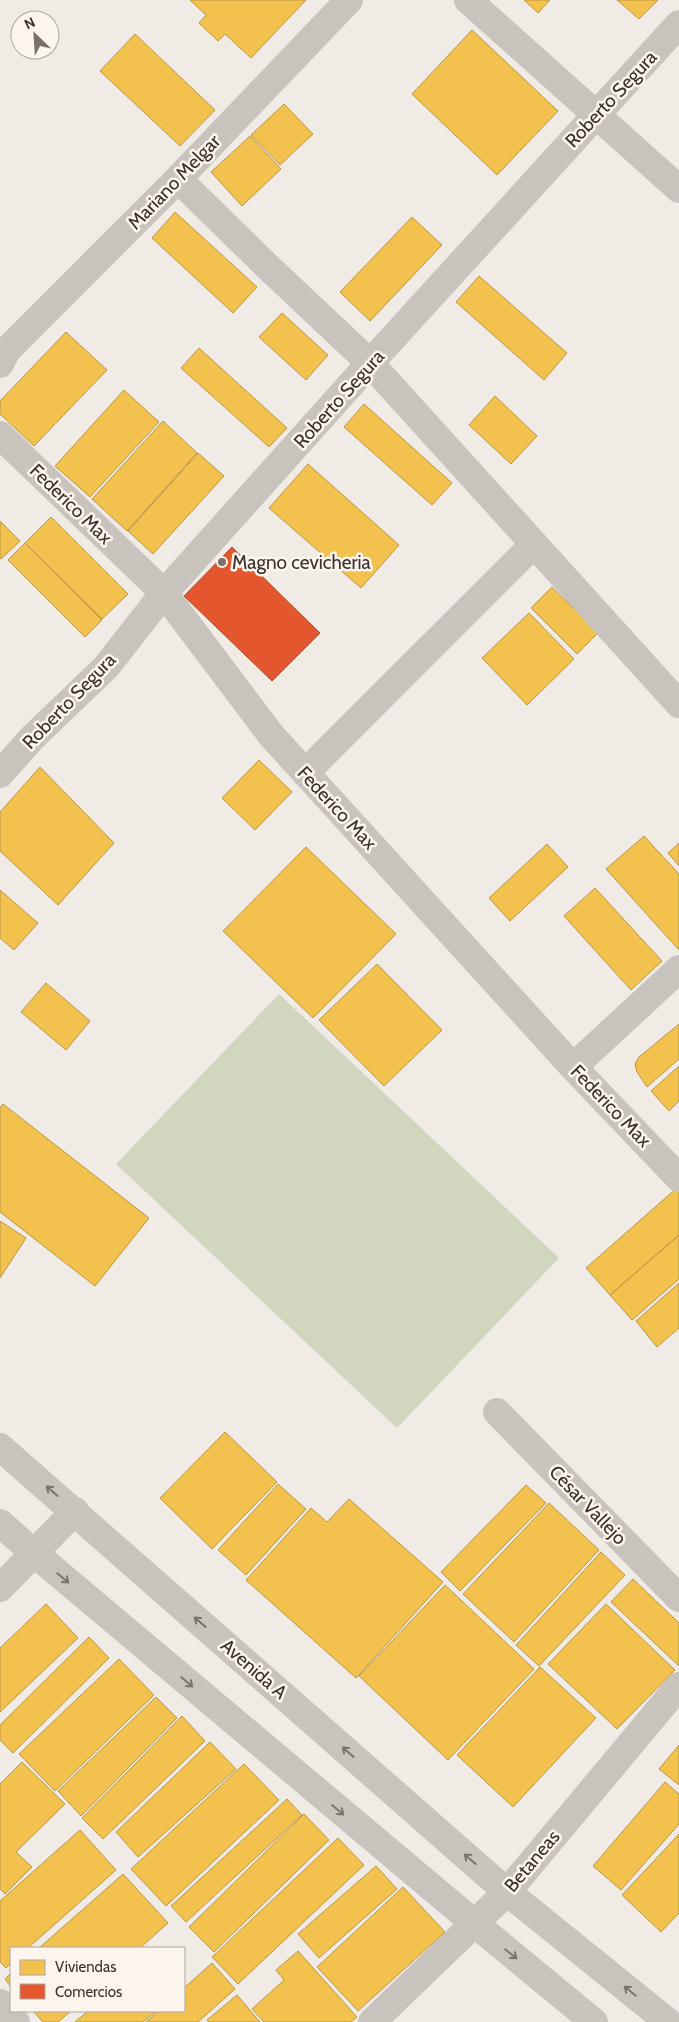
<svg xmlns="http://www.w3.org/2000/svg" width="679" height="2022" viewBox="0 0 679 2022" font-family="Cabin,sans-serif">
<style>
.green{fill:#d1d6bf}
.homes{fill:#f2c14e;stroke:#bb9644}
.shops{fill:#e4572e;stroke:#b14b2d}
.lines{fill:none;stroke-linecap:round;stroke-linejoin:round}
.street{stroke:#c9c3be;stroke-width:28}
.oneway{stroke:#7b726d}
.poi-dot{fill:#7a716c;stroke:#fbf5ee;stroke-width:2}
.labels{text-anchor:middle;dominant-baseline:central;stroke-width:5;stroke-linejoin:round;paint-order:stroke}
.street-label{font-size:19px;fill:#3b302b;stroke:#fbf5ee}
.poi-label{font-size:19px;fill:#3b302b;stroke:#fbf5ee;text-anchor:start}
</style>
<rect width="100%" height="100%" fill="#f0ebe5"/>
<path class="green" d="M 279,994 L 559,1258 L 397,1428 L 116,1164 Z"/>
<path class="homes" d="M 190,0 L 306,0 L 251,58 L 225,34 L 218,41 L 199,23 L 206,15 Z
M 524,0 L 550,0 L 538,13 Z
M 617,0 L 658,0 L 639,19 Z
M 472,30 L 558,111 L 497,175 L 412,94 Z
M 135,34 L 215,110 L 180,146 L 100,71 Z
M 284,104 L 313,134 L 280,165 L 251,135 Z
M 250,136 L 281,169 L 242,206 L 211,172 Z
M 175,212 L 257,287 L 233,313 L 152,238 Z
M 412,217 L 442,245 L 370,321 L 340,292 Z
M 479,276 L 567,353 L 544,380 L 456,302 Z
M 282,313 L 328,355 L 306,380 L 259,337 Z
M 66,332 L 107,370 L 34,446 L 0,414 L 0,401 Z
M 199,348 L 287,428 L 269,447 L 181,368 Z
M 124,390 L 159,422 L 90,497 L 55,466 Z
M 495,396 L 537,436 L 511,464 L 469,425 Z
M 364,404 L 452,483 L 432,505 L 344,427 Z
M 163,421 L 197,453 L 127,531 L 92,499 Z
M 198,453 L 224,476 L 153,554 L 128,531 Z
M 308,464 L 399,545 L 361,588 L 269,508 Z
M 51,517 L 128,594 L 102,619 L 25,543 Z
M 0,521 L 20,541 L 1,559 L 0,558 Z
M 25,543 L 102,620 L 85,637 L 8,560 Z
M 552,587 L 598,633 L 577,654 L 531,608 Z
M 529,613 L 574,659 L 527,705 L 482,658 Z
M 259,760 L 292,792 L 255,830 L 222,798 Z
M 40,767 L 114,843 L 58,905 L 0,851 L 0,812 Z
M 644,836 L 679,874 L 679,950 L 606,869 Z
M 679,843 L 679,866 L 668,853 Z
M 547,844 L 568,867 L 510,921 L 489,898 Z
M 306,847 L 396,934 L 313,1018 L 223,931 Z
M 595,888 L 662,961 L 631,990 L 564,916 Z
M 0,890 L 38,923 L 14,950 L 0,938 Z
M 377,964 L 442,1030 L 384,1086 L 319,1020 Z
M 46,983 L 90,1021 L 66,1050 L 21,1012 Z
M 679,1024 L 679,1059 L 647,1087 L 637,1072 L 635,1064 L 639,1057 Z
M 679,1066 L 679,1101 L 669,1111 L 651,1091 Z
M 3,1104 L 149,1218 L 95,1286 L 0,1212 L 0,1108 Z
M 679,1186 L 679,1235 L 610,1295 L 586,1268 Z
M 0,1221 L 26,1238 L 0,1278 Z
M 679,1235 L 679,1279 L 632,1320 L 610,1295 Z
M 679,1283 L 679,1328 L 657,1347 L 636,1321 Z
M 225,1432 L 277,1482 L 212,1549 L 160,1498 Z
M 278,1484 L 306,1509 L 246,1575 L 218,1550 Z
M 526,1485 L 546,1503 L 460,1591 L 441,1572 Z
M 349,1499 L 443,1582 L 356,1678 L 246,1580 L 311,1508 L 327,1522 Z
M 549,1503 L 599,1550 L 514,1642 L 463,1594 Z
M 601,1552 L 625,1575 L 539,1666 L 516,1645 Z
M 633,1579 L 679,1623 L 679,1666 L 611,1602 Z
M 445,1585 L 534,1669 L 448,1760 L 359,1676 Z
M 46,1604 L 78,1638 L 0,1712 L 0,1648 Z
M 606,1604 L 675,1670 L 617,1729 L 548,1664 Z
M 89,1637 L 109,1658 L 13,1753 L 0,1740 L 0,1725 Z
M 119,1659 L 154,1695 L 55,1791 L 19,1754 Z
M 540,1667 L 596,1718 L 513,1807 L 457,1755 Z
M 156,1697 L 177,1718 L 81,1816 L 58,1791 Z
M 182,1716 L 205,1741 L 103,1839 L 82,1818 Z
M 210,1742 L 236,1769 L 138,1857 L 116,1832 Z
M 679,1745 L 679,1785 L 659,1769 Z
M 22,1762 L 65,1804 L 16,1852 L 32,1867 L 5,1894 L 0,1889 L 0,1784 Z
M 244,1764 L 279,1800 L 166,1906 L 131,1869 Z
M 665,1782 L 679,1794 L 679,1824 L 621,1890 L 593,1866 Z
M 287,1799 L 302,1815 L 186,1922 L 171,1906 Z
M 304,1814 L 329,1840 L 214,1952 L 189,1927 Z
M 80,1830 L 116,1870 L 28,1948 L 11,1948 L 11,1963 L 6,1968 L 0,1962 L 0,1901 Z
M 679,1834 L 679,1913 L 661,1932 L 622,1895 Z
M 338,1838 L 364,1865 L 238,1984 L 212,1957 Z
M 376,1866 L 397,1889 L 319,1958 L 298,1934 Z
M 123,1874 L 168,1923 L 140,1948 L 39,1948 Z
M 403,1887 L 445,1932 L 358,2011 L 317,1967 Z
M 298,1951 L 357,2017 L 351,2022 L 264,2022 L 252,2009 L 284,1980 L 276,1970 Z
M 212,1963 L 235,1989 L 198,2022 L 146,2022 L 158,2011 L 184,2011 L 184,1988 Z
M 11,1973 L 11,1987 L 5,1979 Z
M 237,1995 L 260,2022 L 209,2022 L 207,2020 Z
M 33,2011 L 71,2011 L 58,2022 L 43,2022 Z
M 88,2011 L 156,2011 L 143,2022 L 75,2022 Z"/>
<path class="shops" d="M 232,547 L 320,633 L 272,681 L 184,596 Z"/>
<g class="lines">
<path class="street" d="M 468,0 L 679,189
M 178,179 L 268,267 L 370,363 L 679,704
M 0,364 L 7,350 L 178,179 L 349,0
M 0,435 L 164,593 L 271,735 L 573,1067 L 679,1178
M 305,773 L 534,544
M 0,774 L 31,739 L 106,667 L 164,593 L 370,363 L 679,24
M 573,1067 L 679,969
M 497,1412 L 679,1598
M 0,1447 L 507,1892 L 668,2022
M 0,1523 L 34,1553 L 474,1923 L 594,2022
M 0,1588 L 75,1511
M 0,2003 L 16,2022
M 372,2022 L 507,1892 L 679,1686"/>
</g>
<defs><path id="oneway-shaft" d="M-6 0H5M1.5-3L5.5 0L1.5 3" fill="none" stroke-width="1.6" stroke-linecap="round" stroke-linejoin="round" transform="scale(1.25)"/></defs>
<g class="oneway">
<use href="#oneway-shaft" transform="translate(52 1491) rotate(-139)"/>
<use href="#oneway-shaft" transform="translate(63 1578) rotate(40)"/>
<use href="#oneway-shaft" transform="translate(200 1622) rotate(-139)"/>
<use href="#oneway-shaft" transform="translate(187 1682) rotate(40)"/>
<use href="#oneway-shaft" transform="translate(348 1752) rotate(-139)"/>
<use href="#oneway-shaft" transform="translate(338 1810) rotate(40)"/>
<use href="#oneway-shaft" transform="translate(470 1859) rotate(-139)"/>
<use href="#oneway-shaft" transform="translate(511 1954) rotate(39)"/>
<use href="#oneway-shaft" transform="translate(630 1991) rotate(-141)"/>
</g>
<circle class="poi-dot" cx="222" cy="562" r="5"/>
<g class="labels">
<g class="street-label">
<text transform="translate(611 99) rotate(-47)">Roberto Segura</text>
<text transform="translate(174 182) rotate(-46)">Mariano Melgar</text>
<text transform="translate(339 399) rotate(-48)">Roberto Segura</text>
<text transform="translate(71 504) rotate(44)">Federico Max</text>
<text transform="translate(69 701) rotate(-46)">Roberto Segura</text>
<text transform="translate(337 808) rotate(47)">Federico Max</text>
<text transform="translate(611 1106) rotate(46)">Federico Max</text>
<text transform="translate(588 1505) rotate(46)">César Vallejo</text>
<text transform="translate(254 1669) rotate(41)">Avenida A</text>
<text transform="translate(532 1861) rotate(-50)">Betaneas</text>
</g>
<g class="poi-label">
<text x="232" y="562">Magno cevicheria</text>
</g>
</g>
<rect x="10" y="1947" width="175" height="65" fill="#fbf5ee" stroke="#aea6a0"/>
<rect x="20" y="1960" width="25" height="15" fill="#f2c14e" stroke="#aea6a0"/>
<text x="55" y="1972" font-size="15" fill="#3b302b">Viviendas</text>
<rect x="20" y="1984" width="25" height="15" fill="#e4572e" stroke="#aea6a0"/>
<text x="55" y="1997" font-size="15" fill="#3b302b">Comercios</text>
<g transform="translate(35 35) rotate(335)"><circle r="24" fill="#fbf5ee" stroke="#aea6a0"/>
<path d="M0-4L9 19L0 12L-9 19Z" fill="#7a716c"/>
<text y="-8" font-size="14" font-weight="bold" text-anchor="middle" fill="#3b302b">N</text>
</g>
</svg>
